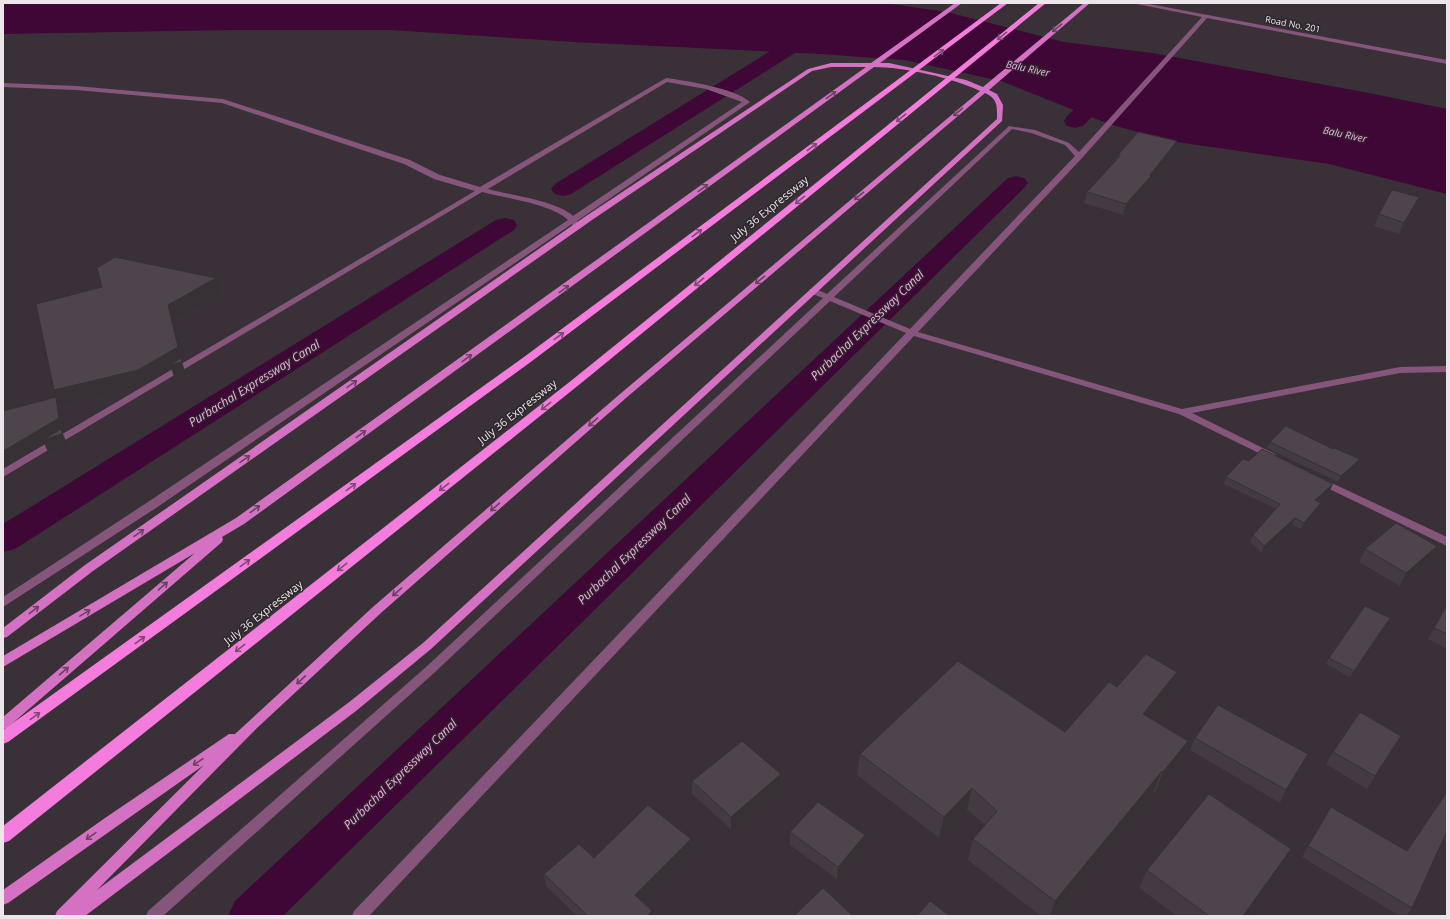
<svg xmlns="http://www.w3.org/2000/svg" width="1450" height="919" viewBox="0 0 1450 919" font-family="'Open Sans',sans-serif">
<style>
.water{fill:#3e0736}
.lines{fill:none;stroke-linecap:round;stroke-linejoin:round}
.canal{fill:#3e0736;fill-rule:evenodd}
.minor{fill:#86557b;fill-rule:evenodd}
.major{fill:#d571c2;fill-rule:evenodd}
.highway{fill:#f47cdd;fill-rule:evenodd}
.wall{fill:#433b41}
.shaded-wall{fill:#373035}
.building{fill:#4e454c;stroke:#373035}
.oneway{stroke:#694161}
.oneway2{stroke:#7e4973}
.labels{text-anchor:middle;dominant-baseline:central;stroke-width:3;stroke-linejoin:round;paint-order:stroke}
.far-street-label{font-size:9px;fill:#ece6ea;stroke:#2f272d}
.far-water-label{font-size:10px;font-style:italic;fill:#faa9e9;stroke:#2f272d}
.street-label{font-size:11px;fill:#ece6ea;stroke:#2f272d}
.water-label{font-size:12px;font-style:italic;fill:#faa9e9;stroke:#2f272d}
</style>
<rect width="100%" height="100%" fill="#393137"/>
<path class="water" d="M 3,3 L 884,3 L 947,12 L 1064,42 L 1152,53 L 1369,93 L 1447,109 L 1447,194 L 1329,164 L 1170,141 L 1109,124 L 1001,81 L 904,60 L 821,54 L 574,42 L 390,30 L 234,30 L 3,34 Z"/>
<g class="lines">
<path class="canal" d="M 818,24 L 825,26 L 827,30 L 825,34 L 571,194 L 563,196 L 555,194 L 551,189 L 555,184 L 811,26 Z
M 1112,79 L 1119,81 L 1122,85 L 1119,89 L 1083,126 L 1075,128 L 1067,126 L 1064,121 L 1067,116 L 1105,81 Z
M 1016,176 L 1024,178 L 1028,183 L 1024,188 L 283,916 L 228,916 L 235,901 L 1008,178 Z
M 505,218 L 514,220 L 517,225 L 514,230 L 15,549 L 3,552 L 3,524 L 496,220 Z"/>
<path class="minor" d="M 1132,3 L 1144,3 L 1447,60 L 1447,64 L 1207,18 L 1082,158 L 918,332 L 1182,409 L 1400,367 L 1447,366 L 1447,372 L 1400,373 L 1192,413 L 1275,454 L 1276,456 L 1271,459 L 1179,414 L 914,336 L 369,916 L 352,916 L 354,911 L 906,333 L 830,301 L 434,673 L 163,916 L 146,916 L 148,911 L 426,667 L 823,298 L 810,293 L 809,291 L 810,289 L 816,289 L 827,294 L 1009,126 L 1035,130 L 1069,143 L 1079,152 L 1202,17 ZM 1012,129 L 1031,133 L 1065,145 L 1075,156 L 910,329 L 834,297 Z
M 666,78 C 688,81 734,88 750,102 L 577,221 L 580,225 L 579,227 L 573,227 L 572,224 L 156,508 L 3,607 L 3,597 L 148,502 L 568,220 C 552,204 505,198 482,192 L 3,477 L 3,469 L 475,191 L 434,179 L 404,164 L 222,103 L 76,90 L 3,87 L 3,83 L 76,86 L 223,99 L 410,160 L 440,175 L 480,187 ZM 667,82 L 706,89 L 742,102 L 573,216 C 557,201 510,195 488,189 Z
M 1321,478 L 1447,537 L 1447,546 L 1317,483 L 1316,481 L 1317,479 Z"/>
<path class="major" d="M 955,3 L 962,3 L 880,63 L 889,63 L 966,80 L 983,87 L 1084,3 L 1090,3 L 989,90 L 997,94 L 1003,105 L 1002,121 L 431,649 L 356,711 L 85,916 L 55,916 L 57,911 L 204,765 L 8,903 L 3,905 L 3,890 L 105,818 L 229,734 L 235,734 L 374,606 L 620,394 L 980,91 C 953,78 904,67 874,67 L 244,524 L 222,537 L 223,539 L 222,542 L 7,728 L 3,729 L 3,717 L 195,553 L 3,667 L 3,656 L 236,518 L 866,67 L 831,67 L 812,71 L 592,220 L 93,571 L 7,637 L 3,638 L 3,628 L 85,565 L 586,216 L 808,69 L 831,63 L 871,63 ZM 985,93 C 998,99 997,106 997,119 L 423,643 L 348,703 L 97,890 L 257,728 L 382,612 L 626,398 Z"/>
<path class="highway" d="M 1001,3 L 1008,3 L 532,361 L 8,742 L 3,744 L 3,730 L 524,357 Z
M 1039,3 L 1046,3 L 580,384 L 9,841 L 3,843 L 3,826 L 572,380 Z"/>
</g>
<path class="wall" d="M 1174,152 L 1150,183 L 1149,186 L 1123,215 L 1084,203 L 1087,192 L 1117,159 L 1118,155 Z
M 1414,208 L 1399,234 L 1374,226 L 1379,214 Z
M 1270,442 L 1357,465 L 1338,482 L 1267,448 Z
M 1249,461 L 1330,490 L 1318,501 L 1321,503 L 1318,509 L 1301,529 L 1292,525 L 1262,553 L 1250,542 L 1253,535 L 1276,509 L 1224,484 L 1226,477 Z
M 1437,546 L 1430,559 L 1400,586 L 1359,562 L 1365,549 Z
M 1447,605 L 1447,649 L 1428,639 Z
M 1387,625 L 1350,677 L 1326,664 L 1329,658 Z
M 1177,672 L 1169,694 L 1149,718 L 1188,741 L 1179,763 L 1155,793 L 1153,792 L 1052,916 L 1041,916 L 968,860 L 973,839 L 985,825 L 967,809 L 939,838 L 857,775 L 860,754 L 1065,732 L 1117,687 Z
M 1401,736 L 1367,789 L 1326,764 L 1333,752 Z
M 1195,738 L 1302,767 L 1280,803 L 1190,750 Z
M 692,781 L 780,786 L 731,829 L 692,794 Z
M 1447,792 L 1447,843 L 1443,840 L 1412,908 L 1406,916 L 1400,916 L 1302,857 L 1331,807 L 1407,851 Z
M 790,832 L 863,848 L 837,879 L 790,845 Z
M 691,839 L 692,851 L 642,902 L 652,911 L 652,916 L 577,916 L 546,886 L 544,874 L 594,858 Z
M 1281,867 L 1246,916 L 1177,916 L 1139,888 L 1147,870 Z"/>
<path class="shaded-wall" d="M 1177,141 L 1174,152 L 1150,183 L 1149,186 L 1123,215 L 1126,204 Z
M 1419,197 L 1414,208 L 1399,234 L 1404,223 Z
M 216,278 L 221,292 L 174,319 L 183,361 L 182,362 L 186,374 L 174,377 L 171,368 L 144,384 L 61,405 L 54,390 L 168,305 Z
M 56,397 L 61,409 L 65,431 L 62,432 L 66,441 L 67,447 L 48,452 L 44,443 L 12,462 L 3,465 L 3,450 Z
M 1360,459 L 1357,465 L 1338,482 L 1341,476 Z
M 1333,484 L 1330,490 L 1312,506 L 1315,500 Z
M 1321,503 L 1318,509 L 1301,529 L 1304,523 Z
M 1295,518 L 1292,525 L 1262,553 L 1264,546 Z
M 1437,546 L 1430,559 L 1400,586 L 1406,573 Z
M 1390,618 L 1387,625 L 1350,677 L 1354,671 Z
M 1177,672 L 1169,694 L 1135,735 L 1143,714 Z
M 1188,741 L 1179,763 L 1155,793 L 1163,772 Z
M 1308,754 L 1302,767 L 1280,803 L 1286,790 Z
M 1162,771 L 1153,792 L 1052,916 L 1050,916 L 1055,901 Z
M 781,774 L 780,786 L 731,829 L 731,817 Z
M 972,788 L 967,809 L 939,838 L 944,817 Z
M 865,835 L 863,848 L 837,879 L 838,867 Z
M 691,839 L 692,851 L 636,908 L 635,895 Z
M 1291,849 L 1281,867 L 1246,916 L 1243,916 Z
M 652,911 L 652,916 L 647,916 Z"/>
<path class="building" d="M 1138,132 L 1177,141 L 1150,175 L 1152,175 L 1126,204 L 1087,192 L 1120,156 L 1118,155 Z
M 1392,190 L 1419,197 L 1404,223 L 1379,214 Z
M 115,257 L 216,278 L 168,305 L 178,347 L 138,370 L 54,390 L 36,304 L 102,287 L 97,268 Z
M 181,358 L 182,362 L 170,365 Z
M 56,397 L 59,418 L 5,450 L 3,450 L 3,411 Z
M 1286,426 L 1333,449 L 1334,448 L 1360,459 L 1341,476 L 1270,442 Z
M 61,429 L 62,434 L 42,440 Z
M 1262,449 L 1333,484 L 1315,500 L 1321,503 L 1304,523 L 1295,518 L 1264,546 L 1253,535 L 1280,504 L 1226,477 L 1243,459 L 1249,461 Z
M 1396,523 L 1437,546 L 1406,573 L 1365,549 Z
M 1447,605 L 1447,634 L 1434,628 Z
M 1365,606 L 1390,618 L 1354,671 L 1329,658 Z
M 1146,654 L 1177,672 L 1143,714 L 1188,741 L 1163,772 L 1162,771 L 1055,901 L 973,839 L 997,811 L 972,788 L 944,817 L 860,754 L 958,661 L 1065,732 L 1109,682 L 1117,687 Z
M 1218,705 L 1308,754 L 1286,790 L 1195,738 Z
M 1360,712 L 1401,736 L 1375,776 L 1333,752 Z
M 742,741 L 781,774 L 731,817 L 692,781 Z
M 1447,792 L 1447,831 L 1412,908 L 1308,846 L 1331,807 L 1407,851 Z
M 1209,794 L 1291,849 L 1243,916 L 1209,916 L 1147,870 Z
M 818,802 L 865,835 L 838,867 L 790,832 Z
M 648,805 L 691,839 L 635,895 L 652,911 L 647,916 L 588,916 L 544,874 L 579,844 L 594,858 Z
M 823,888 L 853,916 L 794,916 Z
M 930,901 L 950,916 L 917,916 Z"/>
<defs><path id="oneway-shaft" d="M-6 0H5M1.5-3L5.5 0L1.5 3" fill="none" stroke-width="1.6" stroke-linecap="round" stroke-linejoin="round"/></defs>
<g class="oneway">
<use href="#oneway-shaft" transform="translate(1057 28) rotate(140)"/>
<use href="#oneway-shaft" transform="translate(831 95) rotate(-36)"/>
<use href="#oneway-shaft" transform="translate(958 112) rotate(140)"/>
<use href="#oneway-shaft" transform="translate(703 188) rotate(-36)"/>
<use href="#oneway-shaft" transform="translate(859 196) rotate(140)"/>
<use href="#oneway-shaft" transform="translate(760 280) rotate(140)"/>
<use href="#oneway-shaft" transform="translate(564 289) rotate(-36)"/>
<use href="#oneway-shaft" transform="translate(467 358) rotate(-36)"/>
<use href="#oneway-shaft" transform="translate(352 384) rotate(-35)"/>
<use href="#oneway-shaft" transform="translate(593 422) rotate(139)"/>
<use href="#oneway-shaft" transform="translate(361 434) rotate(-36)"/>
<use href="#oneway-shaft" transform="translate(245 459) rotate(-35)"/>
<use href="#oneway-shaft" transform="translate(495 507) rotate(139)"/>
<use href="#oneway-shaft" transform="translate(255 509) rotate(-36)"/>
<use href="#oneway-shaft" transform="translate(139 533) rotate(-35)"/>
<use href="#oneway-shaft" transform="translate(163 586) rotate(-41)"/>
<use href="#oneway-shaft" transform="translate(397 592) rotate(139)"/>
<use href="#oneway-shaft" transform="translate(34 610) rotate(-38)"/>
<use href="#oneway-shaft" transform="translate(85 613) rotate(-31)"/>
<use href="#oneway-shaft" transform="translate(64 671) rotate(-41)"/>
<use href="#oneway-shaft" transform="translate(301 680) rotate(137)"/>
<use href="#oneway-shaft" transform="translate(198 762) rotate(146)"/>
<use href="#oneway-shaft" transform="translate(91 836) rotate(145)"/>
</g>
<g class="oneway2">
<use href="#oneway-shaft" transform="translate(1002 36) rotate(141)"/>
<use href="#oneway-shaft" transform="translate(939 53) rotate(-37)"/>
<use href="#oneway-shaft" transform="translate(901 118) rotate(141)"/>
<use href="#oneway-shaft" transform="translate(812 147) rotate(-37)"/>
<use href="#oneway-shaft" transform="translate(800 200) rotate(141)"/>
<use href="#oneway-shaft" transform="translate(697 233) rotate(-37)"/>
<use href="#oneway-shaft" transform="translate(699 282) rotate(141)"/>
<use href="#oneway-shaft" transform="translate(559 336) rotate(-37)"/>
<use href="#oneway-shaft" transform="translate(546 406) rotate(142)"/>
<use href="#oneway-shaft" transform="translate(351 487) rotate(-36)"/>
<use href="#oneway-shaft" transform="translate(444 487) rotate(142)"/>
<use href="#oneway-shaft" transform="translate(245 563) rotate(-36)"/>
<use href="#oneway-shaft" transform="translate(342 567) rotate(142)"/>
<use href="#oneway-shaft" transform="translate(140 640) rotate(-36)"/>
<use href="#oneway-shaft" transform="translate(240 648) rotate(142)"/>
<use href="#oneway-shaft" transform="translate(35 716) rotate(-36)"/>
</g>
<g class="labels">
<g class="far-street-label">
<text transform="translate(1293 24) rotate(11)">Road No. 201</text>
</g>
<g class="far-water-label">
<text transform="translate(1028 68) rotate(12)">Balu River</text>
<text transform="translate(1345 134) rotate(12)">Balu River</text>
</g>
<g class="street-label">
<text transform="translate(769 208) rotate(-39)">July 36 Expressway</text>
<text transform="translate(517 411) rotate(-38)">July 36 Expressway</text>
<text transform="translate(263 612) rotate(-38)">July 36 Expressway</text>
</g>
<g class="water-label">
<text transform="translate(867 325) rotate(-44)">Purbachal Expressway Canal</text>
<text transform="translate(254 383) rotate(-32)">Purbachal Expressway Canal</text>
<text transform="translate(634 549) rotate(-44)">Purbachal Expressway Canal</text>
<text transform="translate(400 774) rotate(-44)">Purbachal Expressway Canal</text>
</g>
</g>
<rect width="1450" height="919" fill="none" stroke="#ece6ea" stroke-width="8"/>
</svg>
